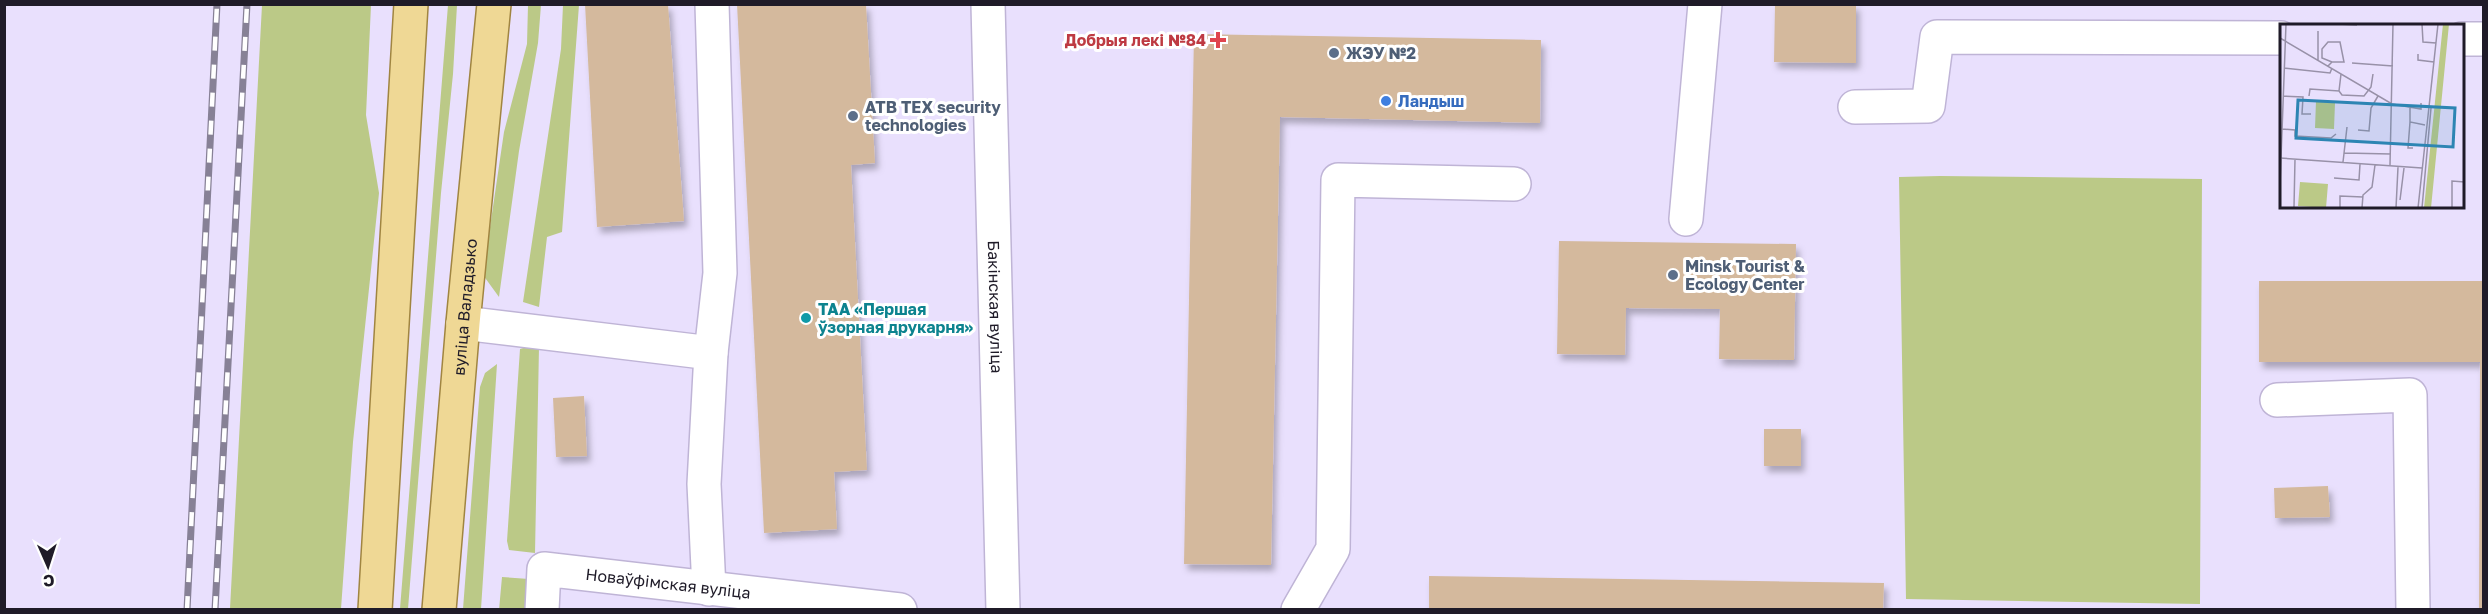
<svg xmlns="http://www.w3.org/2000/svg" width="2488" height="614" viewBox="0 0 2488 614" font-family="'Golos Text',sans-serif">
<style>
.green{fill:#bbc987}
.building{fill:#d4b99d;filter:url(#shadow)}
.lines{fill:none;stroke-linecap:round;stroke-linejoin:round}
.minor-casing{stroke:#bfb4d6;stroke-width:36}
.major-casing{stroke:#a08541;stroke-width:36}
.minor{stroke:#fff;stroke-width:33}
.major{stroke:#efd895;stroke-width:33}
.rail-casing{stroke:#878196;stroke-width:7}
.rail{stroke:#fff;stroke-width:4.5;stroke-dasharray:14;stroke-linecap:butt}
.health-dot{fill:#e0444e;stroke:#fff;stroke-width:2}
.service-dot{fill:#5c6f8a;stroke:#fff;stroke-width:2}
.shop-dot{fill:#3f7fe0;stroke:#fff;stroke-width:2}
.culture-dot{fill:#0f9aa8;stroke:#fff;stroke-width:2}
.labels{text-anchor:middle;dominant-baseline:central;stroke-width:6;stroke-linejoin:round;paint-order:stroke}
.health-label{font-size:16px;font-weight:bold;fill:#be3a42;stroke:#fff;text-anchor:end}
.service-label{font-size:16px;font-weight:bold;fill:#4e5e75;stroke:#fff;text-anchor:start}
.shop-label{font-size:16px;font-weight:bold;fill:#366cbe;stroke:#fff;text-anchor:start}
.street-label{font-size:16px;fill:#1f1b28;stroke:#fff}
.culture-label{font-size:16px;font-weight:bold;fill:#0d838f;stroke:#fff;text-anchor:start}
.inset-road{fill:none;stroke:#9891a8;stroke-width:1.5}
.view{fill:#2d85b3;fill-opacity:0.15;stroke:#2d85b3;stroke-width:3}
.inset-edge{fill:none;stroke:#1f1b28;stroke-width:3}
</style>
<defs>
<filter id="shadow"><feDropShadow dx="3.5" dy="6" stdDeviation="3" flood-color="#0004"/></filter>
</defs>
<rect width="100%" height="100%" fill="#e9e0fd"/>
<path class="green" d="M 262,5 L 371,5 L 366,115 L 379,193 L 353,442 L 341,609 L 230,609 Z
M 448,5 L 457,5 L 453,74 L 441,193 L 408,609 L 400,609 Z
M 528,5 L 541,5 L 538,43 L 519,151 L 499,297 L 483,275 L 504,132 L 527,44 Z
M 563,5 L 579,5 L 562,232 L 547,237 L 539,307 L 523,302 L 561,49 Z
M 1940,176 L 2202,179 L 2200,604 L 1906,599 L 1899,177 Z
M 530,346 L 539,347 L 535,553 L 509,550 L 507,541 L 520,349 Z
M 497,364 L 481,609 L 463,609 L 480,387 L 485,373 Z
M 502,577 L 529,579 L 526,609 L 499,610 Z"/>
<path class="building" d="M 585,4 L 668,4 L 684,221 L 597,227 Z
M 737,4 L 866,4 L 875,163 L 851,165 L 867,470 L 834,472 L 837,529 L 764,533 Z
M 1775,4 L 1856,4 L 1856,63 L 1774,62 Z
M 1194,34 L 1541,40 L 1540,123 L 1280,117 L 1271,565 L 1184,564 Z
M 1559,241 L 1796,244 L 1794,360 L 1719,359 L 1720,309 L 1626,308 L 1625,355 L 1557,354 Z
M 2259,281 L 2484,281 L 2484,610 L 2479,610 L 2480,362 L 2259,362 Z
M 584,396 L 587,456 L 556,457 L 553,398 Z
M 1764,429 L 1801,429 L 1801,466 L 1764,466 Z
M 2328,486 L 2330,517 L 2275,518 L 2274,488 Z
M 1429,576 L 1884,583 L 1883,610 L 1429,610 Z"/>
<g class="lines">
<g class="minor-casing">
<g id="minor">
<path id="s1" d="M 988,4 L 1003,610"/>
<path d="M 2462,39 L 2484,39"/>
<path d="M 1855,107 L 1928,106 L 1937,37 L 2281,38"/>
<path d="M 1686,219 L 1705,4"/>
<path d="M 463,323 L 711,353 L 704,484 L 709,589"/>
<path d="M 711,353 L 720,273 L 712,4"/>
<path d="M 2277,400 L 2410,395 L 2413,610"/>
<path id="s2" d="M 542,610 L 544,569 L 900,610"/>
<path d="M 1298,610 L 1333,549 L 1338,180 L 1514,184"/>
</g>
</g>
<g class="major-casing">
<g id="major">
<path d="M 375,610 L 411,4"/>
<path id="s3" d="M 439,610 L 463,323 L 494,4"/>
</g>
</g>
<use href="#minor" class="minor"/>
<use href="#major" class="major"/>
<g class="rail-casing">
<path id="rail" d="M 187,610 L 217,4
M 215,610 L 247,4"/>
</g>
<use href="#rail" class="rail"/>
</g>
<path class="health-dot" d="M1215 31h6v6h6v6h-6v6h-6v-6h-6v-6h6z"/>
<g class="service-dot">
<circle cx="1334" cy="53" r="6"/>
<circle cx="853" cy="116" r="6"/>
<circle cx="1673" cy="275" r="6"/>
</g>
<circle class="shop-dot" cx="1386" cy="101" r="6"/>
<circle class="culture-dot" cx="806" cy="318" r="6"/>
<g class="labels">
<g class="health-label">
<text x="1206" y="40">Добрыя лекі №84</text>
</g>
<g class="service-label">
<text x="1346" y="53">ЖЭУ №2</text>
<text x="865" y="107">ATB TEX security<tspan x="865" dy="18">technologies</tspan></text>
<text x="1685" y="266">Minsk Tourist &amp;<tspan x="1685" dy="18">Ecology Center</tspan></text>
</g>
<g class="shop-label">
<text x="1398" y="101">Ландыш</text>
</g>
<g class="street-label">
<text stroke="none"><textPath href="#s3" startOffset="304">вуліца Валадзько</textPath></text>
<text stroke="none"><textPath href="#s1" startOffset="303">Бакінская вуліца</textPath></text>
<text stroke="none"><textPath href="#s2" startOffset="166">Новаўфімская вуліца</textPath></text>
</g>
<g class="culture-label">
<text x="818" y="309">ТАА «Першая<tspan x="818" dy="18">ўзорная друкарня»</tspan></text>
</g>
</g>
<g transform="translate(2280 24)">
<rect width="184" height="184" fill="#e9e0fd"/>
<path d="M 163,0 L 169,0 L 151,184 L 144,184 ZM 36,77 L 55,79 L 54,105 L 35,104 ZM 20,158 L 48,160 L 46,184 L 18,182 Z" fill="#bbc987"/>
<path class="inset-road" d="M 58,0 L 77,1M 142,0 L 143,18 L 156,19M 0,14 L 112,80 L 141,85 L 141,79M 138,30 L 138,36 L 154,38M 38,36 L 38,7M 72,39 L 113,42M 48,42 L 52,38 L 64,38 L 60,18 L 48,18 L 42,25 L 42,34 L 52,38M 4,44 L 50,49 L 52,44M 59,67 L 62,71 L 84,72 L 91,63 L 93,50M 3,72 L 23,73 L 22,90 L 31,90M 29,72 L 30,65 L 59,67 L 61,50M 130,83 L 130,98 L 145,101M 130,98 L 128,124 L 133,124M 2,105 L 15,106 L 15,112 L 51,114 L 56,110M 78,106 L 89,107 L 91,84 L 98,72M 64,129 L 111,130M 0,134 L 142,144M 63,138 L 67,103M 110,141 L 113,0M 54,154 L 79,156 L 80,140M 0,161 L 6,0M 120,176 L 124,144M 14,183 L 15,135M 60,184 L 60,172 L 83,173M 82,184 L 83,171 L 92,163 L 95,141M 116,184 L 118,143M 138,184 L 158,0M 142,184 L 151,84M 172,184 L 172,157 L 185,158"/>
<path class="view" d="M 18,76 L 175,84 L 173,123 L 16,114 Z"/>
<rect width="184" height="184" class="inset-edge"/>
</g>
<rect width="2488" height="614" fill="none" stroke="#1f1b28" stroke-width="12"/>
<g transform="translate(48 566) rotate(177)" stroke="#ffffff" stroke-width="4.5" paint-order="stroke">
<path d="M0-4.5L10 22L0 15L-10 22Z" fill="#1f1b28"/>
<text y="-9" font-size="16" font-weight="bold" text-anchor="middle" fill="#1f1b28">С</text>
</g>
</svg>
